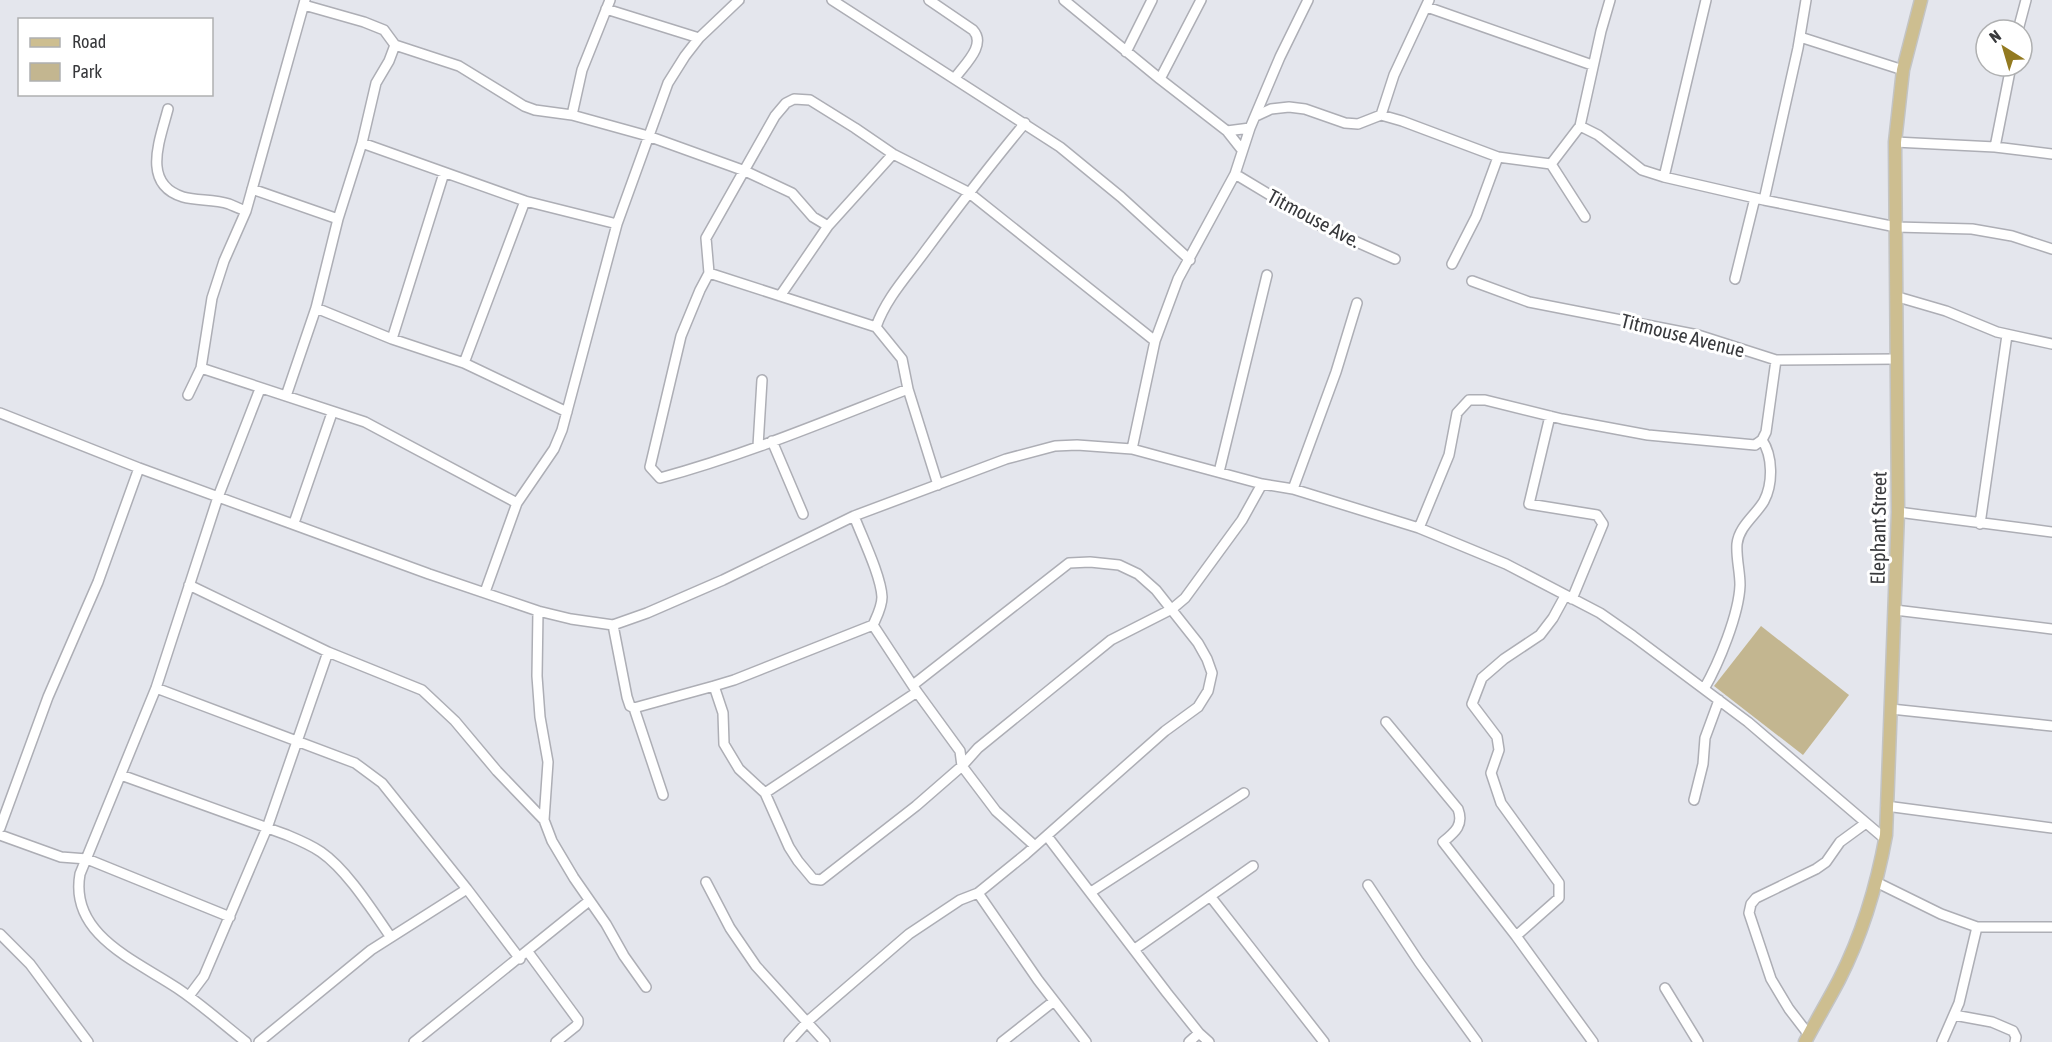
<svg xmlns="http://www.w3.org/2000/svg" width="2052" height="1042" viewBox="0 0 2052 1042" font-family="'Asap Condensed',sans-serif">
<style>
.green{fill:#c3b690}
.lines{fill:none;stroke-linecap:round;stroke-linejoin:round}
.minor-casing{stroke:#adaeb5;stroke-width:12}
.major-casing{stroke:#c3c4c4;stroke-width:15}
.minor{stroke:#fff;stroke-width:9}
.major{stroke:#cdbe90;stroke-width:12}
.labels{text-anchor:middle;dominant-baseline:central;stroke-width:6;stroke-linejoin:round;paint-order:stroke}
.street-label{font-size:20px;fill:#38393c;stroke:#fff}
</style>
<rect width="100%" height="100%" fill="#e4e6ed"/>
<path class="green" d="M 1761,626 L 1849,695 L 1803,755 L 1714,686 Z"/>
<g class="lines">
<g class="minor-casing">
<path id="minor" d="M 832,0 L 1060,147 L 1121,197 L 1190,260
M 929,0 L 973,30 C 987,45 964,65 955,78
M 1064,0 L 1160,79 L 1227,131 L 1242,150
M 304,5 L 364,22 L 384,30 L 395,45 L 459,66 L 524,106 L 535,110 L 572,115 L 648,136 L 745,171 L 792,193 L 813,217 L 828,226
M 1427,7 L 1592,65
M 606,9 L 699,38
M 2018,30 L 2026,0
M 1800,37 L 1903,70
M 1126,52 L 1152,0
M 1160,79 L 1201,0
M 168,109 C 160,140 141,184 183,197 C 197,201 214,199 229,204 C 234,206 240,209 246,211
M 572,115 L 582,70 L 610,0
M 1381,115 L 1394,75 L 1429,0
M 1256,116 L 1271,109 L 1289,107 L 1305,109 L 1345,123 L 1358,124 L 1381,115 L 1402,121 L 1498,157 L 1551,164
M 1580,126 L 1598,135 L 1642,170 L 1664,177 L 1764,200 L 1896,227 L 1972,229 L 2012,236 L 2052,249
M 1227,131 L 1250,128
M 1895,142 L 1995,147 L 2052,154
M 362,143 L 525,201 L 617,224
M 1995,147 L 2011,66
M 1551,164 L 1580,126 L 1601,31 L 1610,0
M 1551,164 L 1585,217
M 1235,174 L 1323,227 L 1395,259
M 1664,177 L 1706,0
M 252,189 L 338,219
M 1764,200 L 1798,48 L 1806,0
M 1452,264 L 1476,217 L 1498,157
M 709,273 L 876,327
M 1735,279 L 1755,198
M 1472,281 L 1529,302 L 1698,335 L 1776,360 L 1897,359
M 780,296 L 828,226 L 893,154
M 1898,297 L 1946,311 L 1997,332 L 2052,344
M 316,308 L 392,339 L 464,363 L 567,412
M 392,339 L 444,173
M 464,363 L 525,201
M 201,368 L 365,422 L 517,503
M 908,389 C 826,421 745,455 660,478 L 650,467 L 681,336 L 700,290 L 709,273 L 706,238 L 775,116 L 786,103 L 794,99 L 810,100 L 855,128 L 893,154 L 968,192 L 1155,341
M 188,395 L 201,368 L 212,298 L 224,261 L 246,211 L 305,0
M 286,396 L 316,308 L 338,219 L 362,143 L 376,83 L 389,61 L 395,45
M 0,413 L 139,468 L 429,574 L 538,611 L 571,619 L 613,625 L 647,613 L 723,580 L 854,516 L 1006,459 L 1055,446 L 1077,445 L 1132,449 L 1262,484 L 1293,489 L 1419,528 L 1506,564 L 1600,613 L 1633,636 L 1748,722 L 1885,839
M 1550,416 L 1529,504 L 1597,515 L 1603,524 L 1572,599
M 772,441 L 803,514
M 758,446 L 762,380
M 1132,449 L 1155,341 L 1178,279 L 1235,174 L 1250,128 L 1280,57 L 1308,0
M 1219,472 L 1267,275
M 938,485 L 908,389 L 902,359 L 876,327 C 886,298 908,275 926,250 C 958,207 990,165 1025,123
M 1293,489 L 1336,372 L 1357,303
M 1898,512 L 2052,532
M 854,516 C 862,537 881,576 882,597 C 882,607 877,616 873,625 L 734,680 L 714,686 L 723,713 L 724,744 L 739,769 L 765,793 L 789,847 L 798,861 L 813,879 L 821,880 L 916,806 L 962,766 L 978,748 L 1111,640 L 1172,609 L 1185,598 L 1242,520 L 1262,484
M 294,523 L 332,413
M 1980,524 L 2007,335
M 1419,528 L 1449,455 L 1457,413 L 1469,400 L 1485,400 L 1562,419 L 1648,435 L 1755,445 L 1762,440 L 1766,432 L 1776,360
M 189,585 L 328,652 L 422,690 L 455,721 L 497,771 L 544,820
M 485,592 L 517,503 L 554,449 L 562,430 L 617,224 L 668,83 L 685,56 L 699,38 L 739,0
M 1895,610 L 2052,629
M 538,611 L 537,676 L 540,717 L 548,762 L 544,820 L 552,841 L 574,878 L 606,924 L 624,956 L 646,987
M 613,625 L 627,697 L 630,706 L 634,708 L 663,795
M 873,625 L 917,692 L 960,751 L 962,766 L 996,811 L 1035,846
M 156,688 L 355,763 L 382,783 L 467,889
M 1704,689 C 1719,663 1739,614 1740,585 C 1740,571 1736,558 1737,544 C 1739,526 1756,515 1764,501 C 1773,484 1773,456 1762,440
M 634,708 L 714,686
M 1891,709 L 2052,726
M 1386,722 L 1458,809 C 1464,825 1455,832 1443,842 L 1516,936 L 1593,1042
M 121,775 L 287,835 C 299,840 311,845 321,852 C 347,870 372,910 390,936
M 765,793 L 917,692
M 1694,800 L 1703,764 L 1705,738 L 1719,700
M 1886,806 L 2052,828
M 0,828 L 48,697 L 98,582 L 139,468
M 0,835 L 61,857 L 87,859 L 230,917
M 1047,836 L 1167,993 L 1199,1033 L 1209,1042
M 706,882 L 730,928 L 756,966 L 825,1042
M 1876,882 L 1941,914 L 1977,927 L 2052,927
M 1368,885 L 1419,962 L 1477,1042
M 1091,892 L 1244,793
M 978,893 L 1038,980 L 1086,1042
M 1210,896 L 1324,1042
M 0,934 L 30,964 L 88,1042
M 1516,936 L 1559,898 L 1559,883 L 1501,803 L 1491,773 L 1499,750 L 1497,737 L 1472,704 L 1482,678 L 1504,659 L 1540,635 L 1553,618 L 1565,596
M 1135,949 L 1253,866
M 528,952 L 578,1020 L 578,1023 L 576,1026 L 556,1042
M 1665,988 L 1698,1042
M 189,996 L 204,976 L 267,828 L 328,652
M 1954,1015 L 1992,1022 L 2013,1031 L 2016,1037 L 2015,1042
M 1809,1035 L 1789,1009 L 1771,979 L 1749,913 L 1751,904 L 1756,898 L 1816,869 L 1826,862 L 1840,842 L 1866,823
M 246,1042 C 223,1024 201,1004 177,988 C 137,961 69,935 80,874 L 156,688 L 218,497 L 260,389
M 259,1042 L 371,950 L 467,889 L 520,959
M 414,1042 L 589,901
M 789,1042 L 808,1021 L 909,934 L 960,900 L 978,893 L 1026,854 L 1165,731 L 1198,707 L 1208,691 L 1212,673 L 1207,659 L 1198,643 L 1156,590 L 1138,574 L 1119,565 L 1090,562 L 1069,563 L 913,685
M 1002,1042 L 1054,1001
M 1189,1042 L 1199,1033
M 1942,1042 L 1959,1003 L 1977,927"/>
</g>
<g class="major-casing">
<path id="major" d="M 1805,1042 C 1816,1021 1828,1001 1839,980 C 1862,935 1877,885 1886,835 L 1898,512 L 1895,142 L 1903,70 L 1921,0"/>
</g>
<use href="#minor" class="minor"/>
<use href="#major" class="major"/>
</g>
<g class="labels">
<g class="street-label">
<text transform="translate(1314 218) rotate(28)">Titmouse Ave.</text>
<text transform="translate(1683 335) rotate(14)">Titmouse Avenue</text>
<text transform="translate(1878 528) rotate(-89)">Elephant Street</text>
</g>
</g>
<rect x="18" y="18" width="195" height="78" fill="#ffffff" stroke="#afb0b1" stroke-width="1.5"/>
<rect x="30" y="38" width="30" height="9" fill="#cdbe90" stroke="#afb0b1" stroke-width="1.5"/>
<text x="72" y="48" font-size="18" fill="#38393c">Road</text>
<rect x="30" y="63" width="30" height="18" fill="#c3b690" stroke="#afb0b1" stroke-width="1.5"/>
<text x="72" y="78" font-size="18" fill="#38393c">Park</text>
<g transform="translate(2004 48) rotate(323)"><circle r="28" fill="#ffffff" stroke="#afb0b1" stroke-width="1.5"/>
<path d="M0-4.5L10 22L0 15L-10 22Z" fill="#937a20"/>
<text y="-9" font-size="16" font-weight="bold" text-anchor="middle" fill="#38393c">N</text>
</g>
</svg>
